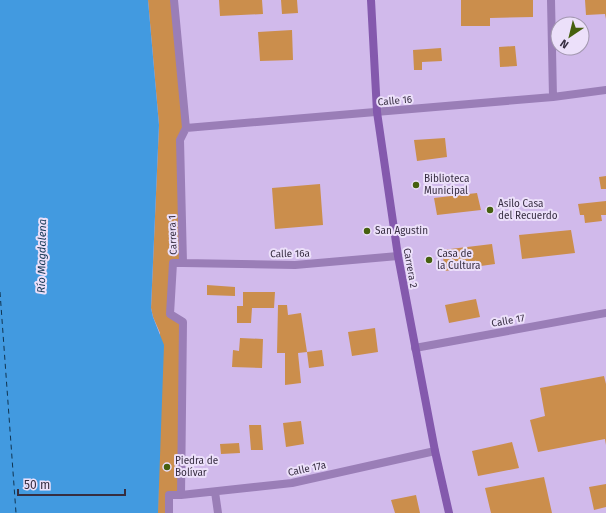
<svg xmlns="http://www.w3.org/2000/svg" width="606" height="513" viewBox="0 0 606 513" font-family="'Fira Sans',sans-serif">
<style>
.green{fill:#cb8e4c}
.water{fill:#429ae0}
.lines{fill:none;stroke-linecap:round;stroke-linejoin:round}
.ferry{stroke:#103451;stroke-width:1;stroke-dasharray:5 4;stroke-linecap:butt}
.minor{stroke:#9a7eb7;stroke-width:8}
.secondary{stroke:#8459ad;stroke-width:8}
.poi-dot{fill:#46600e;stroke:#ece0fa;stroke-width:1.5}
.labels{text-anchor:middle;dominant-baseline:central;stroke-width:4;stroke-linejoin:round;paint-order:stroke}
.street-label{font-size:10px;fill:#362d40;stroke:#ece0fa}
.poi-label{font-size:10px;fill:#362d40;stroke:#ece0fa;text-anchor:start}
.water-label{font-size:11px;font-style:italic;fill:#103451;stroke:#ece0fa}
</style>
<rect width="100%" height="100%" fill="#d1baeb"/>
<path class="green" d="M 148,0 L 174,0 L 186,128 L 180,140 L 183,263 L 173,263 L 170,314 L 183,322 L 181,495 L 169,495 L 169,513 L 158,513 L 160,333 L 153,317 L 151,308 L 159,125 Z
M 219,0 L 262,0 L 263,14 L 220,16 Z
M 281,0 L 297,0 L 298,13 L 282,14 Z
M 461,0 L 533,0 L 533,17 L 490,18 L 490,26 L 461,26 Z
M 585,0 L 606,0 L 606,19 L 605,14 L 586,15 Z
M 292,30 L 293,60 L 260,61 L 258,32 Z
M 515,46 L 517,66 L 500,67 L 499,47 Z
M 441,48 L 442,61 L 422,62 L 422,70 L 414,70 L 413,50 Z
M 445,138 L 447,157 L 417,161 L 414,140 Z
M 606,176 L 606,189 L 601,189 L 599,177 Z
M 320,184 L 323,225 L 275,229 L 272,188 Z
M 477,193 L 481,210 L 437,215 L 434,198 Z
M 606,201 L 606,215 L 601,215 L 602,221 L 585,223 L 584,215 L 580,215 L 578,204 Z
M 571,230 L 575,253 L 522,259 L 519,235 Z
M 492,244 L 495,264 L 445,271 L 442,250 Z
M 207,285 L 235,287 L 235,296 L 207,295 Z
M 243,292 L 275,292 L 274,308 L 252,308 L 251,323 L 237,323 L 237,306 L 243,306 Z
M 476,299 L 480,317 L 449,323 L 445,305 Z
M 278,305 L 287,305 L 288,315 L 301,313 L 307,352 L 322,350 L 324,366 L 309,368 L 307,352 L 298,353 L 301,383 L 285,385 L 285,353 L 277,353 Z
M 375,328 L 378,352 L 352,356 L 348,332 Z
M 240,338 L 263,339 L 262,368 L 232,367 L 233,350 L 239,351 Z
M 604,376 L 606,384 L 606,445 L 605,439 L 538,452 L 530,420 L 545,416 L 540,388 Z
M 301,421 L 304,444 L 286,447 L 283,423 Z
M 249,425 L 261,425 L 263,450 L 251,450 Z
M 512,442 L 519,468 L 478,476 L 472,451 Z
M 239,443 L 240,453 L 221,454 L 220,444 Z
M 544,477 L 552,513 L 491,513 L 485,488 Z
M 606,484 L 606,507 L 594,510 L 589,487 Z
M 416,495 L 420,513 L 395,513 L 391,500 Z"/>
<path class="water" d="M 0,0 L 148,0 L 159,125 L 151,308 L 153,317 L 164,345 L 158,513 L 0,513 Z"/>
<g class="lines">
<path class="ferry" d="M 0,292 L 16,513"/>
<path class="minor" d="M 551,0 L 553,97
M 186,128 L 553,97 L 606,90
M 183,263 L 295,265 L 398,256
M 415,348 L 606,313
M 215,492 L 218,513
M 181,495 L 292,483 L 435,451
M 169,513 L 169,495 L 181,495 L 183,322 L 170,314 L 173,263 L 183,263 L 180,140 L 186,128 L 174,0"/>
<path class="secondary" d="M 371,0 L 377,112 L 398,256 L 435,451 L 449,513"/>
</g>
<g class="poi-dot">
<circle cx="416" cy="185" r="4"/>
<circle cx="490" cy="210" r="4"/>
<circle cx="367" cy="231" r="4"/>
<circle cx="429" cy="260" r="4"/>
<circle cx="167" cy="467" r="4"/>
</g>
<g class="labels">
<g class="street-label">
<text transform="translate(395 101) rotate(-5)">Calle 16</text>
<text transform="translate(173 235) rotate(-92)">Carrera 1</text>
<text transform="translate(290 254) rotate(-1)">Calle 16a</text>
<text transform="translate(410 268) rotate(80)">Carrera 2</text>
<text transform="translate(508 321) rotate(-10)">Calle 17</text>
<text transform="translate(307 469) rotate(-12)">Calle 17a</text>
</g>
<g class="poi-label">
<text x="424" y="179">Biblioteca<tspan x="424" dy="12">Municipal</tspan></text>
<text x="498" y="204">Asilo Casa<tspan x="498" dy="12">del Recuerdo</tspan></text>
<text x="375" y="231">San Agustin</text>
<text x="437" y="254">Casa de<tspan x="437" dy="12">la Cultura</tspan></text>
<text x="175" y="461">Piedra de<tspan x="175" dy="12">Bolívar</tspan></text>
</g>
<g class="water-label">
<text transform="translate(42 256) rotate(-89)">Río Magdalena</text>
</g>
</g>
<g transform="translate(570 36) rotate(215)"><circle r="19" fill="#ece0fa" stroke="#a398b0"/>
<path d="M0-3L7 15L0 10L-7 15Z" fill="#46600e"/>
<text y="-6" font-size="11" font-weight="bold" text-anchor="middle" fill="#362d40">N</text>
</g>
<path d="M18 489v6h107v-6" fill="none" stroke="#362d40" stroke-width="2"/>
<text x="24" y="489" font-size="12" fill="#362d40" stroke="#ece0fa" stroke-width="3" paint-order="stroke">50 m</text>
</svg>
